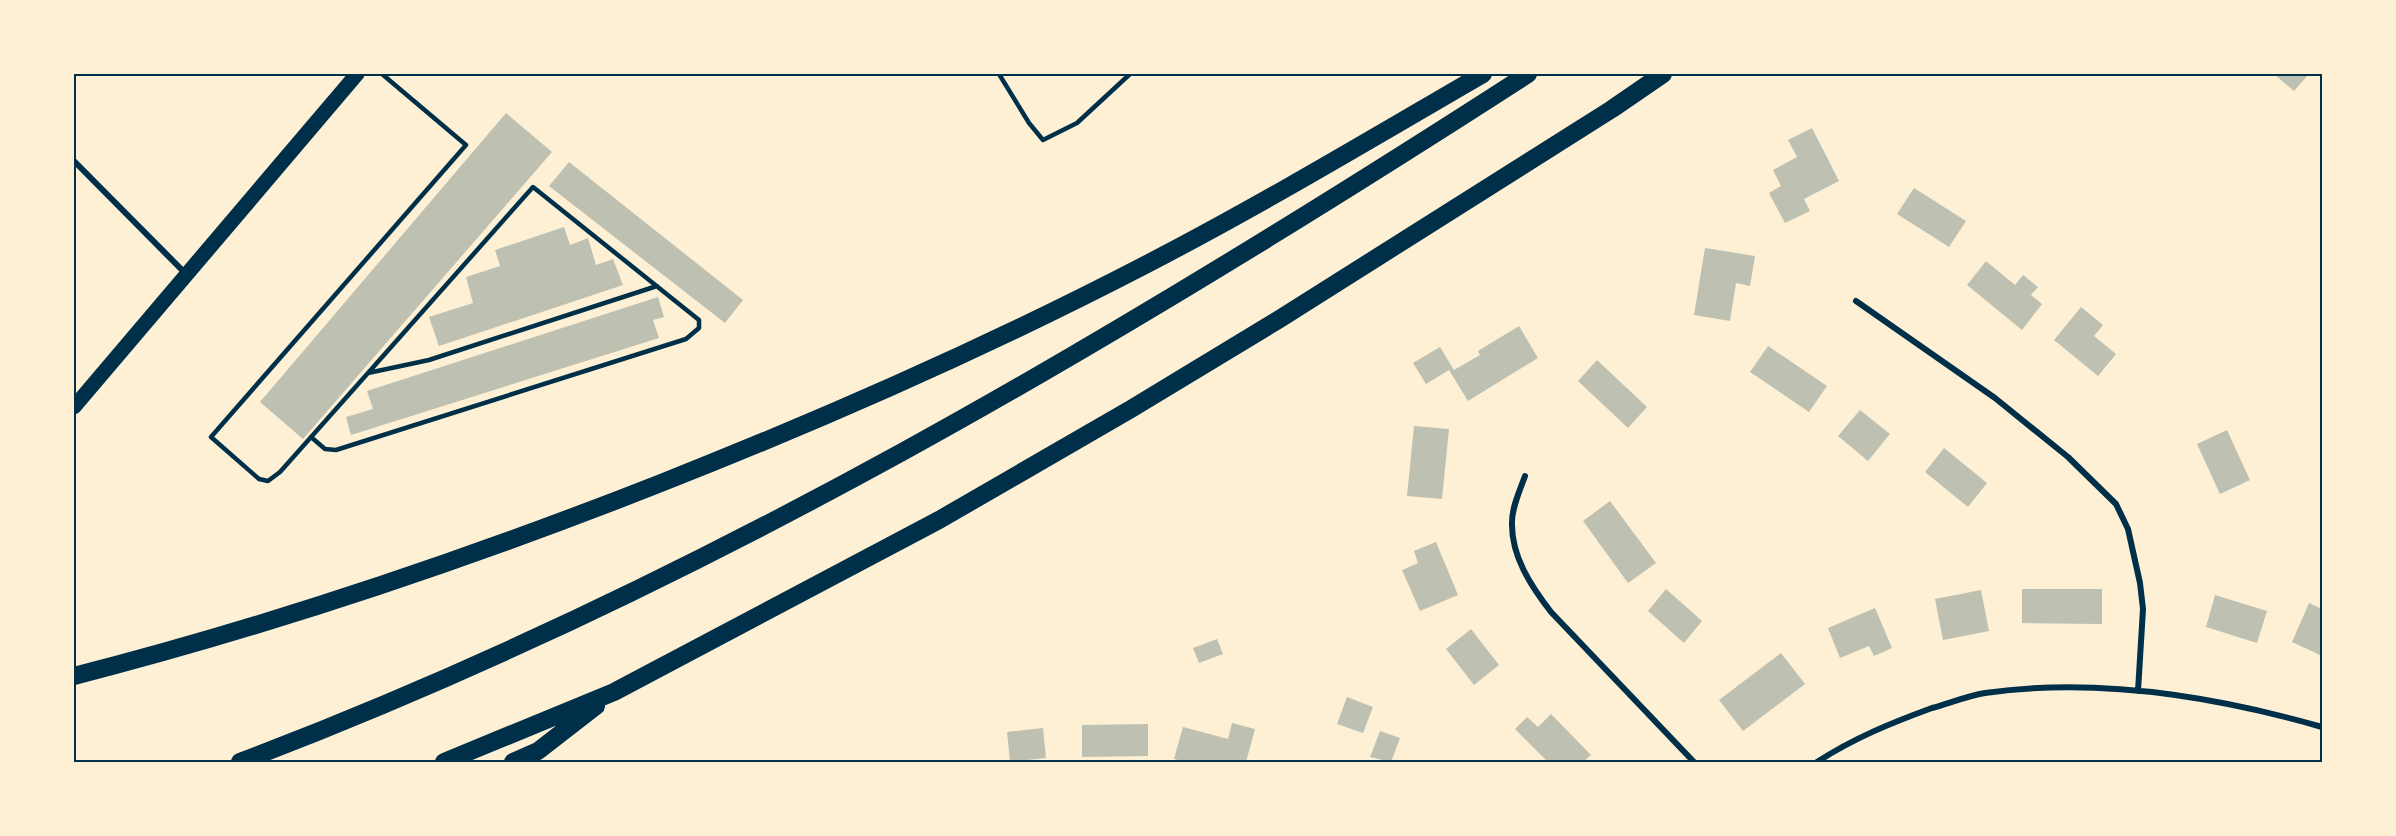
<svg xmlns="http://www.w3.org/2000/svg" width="2396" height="836" viewBox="0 0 2396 836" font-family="'Exo 2',sans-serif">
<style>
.building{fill:#bec0b2}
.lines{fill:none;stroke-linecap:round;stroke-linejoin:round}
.service{stroke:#003049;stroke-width:4.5}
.minor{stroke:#003049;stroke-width:6}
.primary{stroke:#003049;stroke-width:15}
.motorway{stroke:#003049;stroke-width:18}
.neatline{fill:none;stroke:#003049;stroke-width:2}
</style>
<rect width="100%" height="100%" fill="#fdf0d5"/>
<path class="building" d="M 2274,74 L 2309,74 L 2294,91 Z
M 506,113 L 552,152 L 303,439 L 260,402 Z
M 1812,128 L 1839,181 L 1804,199 L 1810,211 L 1785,223 L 1769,193 L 1781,186 L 1773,170 L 1797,157 L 1788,140 Z
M 569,162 L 743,300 L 725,323 L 549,186 Z
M 1914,188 L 1966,221 L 1949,247 L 1897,214 Z
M 564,227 L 570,245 L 588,238 L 596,265 L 613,259 L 623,285 L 439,346 L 429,317 L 473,303 L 466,277 L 500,266 L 495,250 Z
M 1705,248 L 1755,256 L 1750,286 L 1736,283 L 1730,321 L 1694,315 Z
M 1986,261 L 2015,285 L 2023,275 L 2038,287 L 2031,295 L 2042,304 L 2022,330 L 1967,285 Z
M 658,297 L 664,317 L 653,320 L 659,338 L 351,435 L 346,417 L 373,409 L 367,391 Z
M 2081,307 L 2103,325 L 2094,336 L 2116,354 L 2098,376 L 2054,340 Z
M 1519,326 L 1538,358 L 1468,401 L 1449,370 L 1426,384 L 1413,363 L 1440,347 L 1454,370 L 1480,355 L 1478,351 Z
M 1768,346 L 1827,386 L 1809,412 L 1750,372 Z
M 1597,360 L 1647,407 L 1628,428 L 1578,381 Z
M 1860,410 L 1890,434 L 1868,461 L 1838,436 Z
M 1414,426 L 1449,429 L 1442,499 L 1407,496 Z
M 2227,430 L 2250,480 L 2220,494 L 2197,444 Z
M 1944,448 L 1987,483 L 1968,507 L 1925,472 Z
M 1610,501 L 1656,563 L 1628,583 L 1583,521 Z
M 1436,542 L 1458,595 L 1420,611 L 1402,570 L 1418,563 L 1414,551 Z
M 1666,589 L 1702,621 L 1684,643 L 1648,611 Z
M 2022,589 L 2102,589 L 2102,624 L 2022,623 Z
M 1981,590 L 1989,631 L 1943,640 L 1935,599 Z
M 2215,595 L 2267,611 L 2257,643 L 2206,627 Z
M 2309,603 L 2322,609 L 2322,656 L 2292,642 Z
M 1875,608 L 1892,648 L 1874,656 L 1869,646 L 1840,658 L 1828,628 Z
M 1471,629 L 1499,665 L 1474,685 L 1446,649 Z
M 1217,639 L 1223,654 L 1199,663 L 1193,648 Z
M 1781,653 L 1805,684 L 1743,731 L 1719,700 Z
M 1347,697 L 1373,707 L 1363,733 L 1337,724 Z
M 1551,714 L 1591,755 L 1583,762 L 1548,762 L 1515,729 L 1527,717 L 1538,727 Z
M 1232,723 L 1255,729 L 1246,762 L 1187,762 L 1174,759 L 1183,727 L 1228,739 Z
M 1148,724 L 1148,756 L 1082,757 L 1082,725 Z
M 1043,728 L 1046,758 L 1010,762 L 1007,732 Z
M 1380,731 L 1400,738 L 1391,762 L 1370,757 Z"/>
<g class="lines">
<path class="service" d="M 382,74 L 466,145 L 211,437 L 259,479 L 268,481 L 280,472 L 368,373 L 429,360 L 657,286
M 999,74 L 1029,123 L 1043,140 L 1077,123 L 1130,74
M 311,437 L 325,449 L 336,450 L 686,339 L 699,328 L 699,320 L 533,187 L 368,373"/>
<path class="minor" d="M 74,161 L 186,274
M 1856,301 L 1995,398 L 2068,457 L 2116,504 L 2128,529 L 2140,583 L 2143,609 L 2138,691
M 1525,476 C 1520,490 1512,507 1512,522 C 1511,556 1531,586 1551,612 L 1694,762
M 1817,762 C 1854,738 1891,723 1932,708 C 1950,703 1967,696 1985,693 C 2098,677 2214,696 2322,727"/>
<path class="primary" d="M 74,407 L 357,74"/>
<path class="motorway" d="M 74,676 C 273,625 468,559 661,483 C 826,418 989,346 1147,264 C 1261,205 1371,139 1483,74
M 240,762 C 697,589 1119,338 1528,74
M 444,762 L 614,692 L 939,520 L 1131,409 L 1278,320 L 1612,109 L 1663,74
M 513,762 L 538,751 L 596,706"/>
</g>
<rect width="2396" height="836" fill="none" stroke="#fdf0d5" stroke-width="150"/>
<rect x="75" y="75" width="2246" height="686" class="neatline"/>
</svg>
